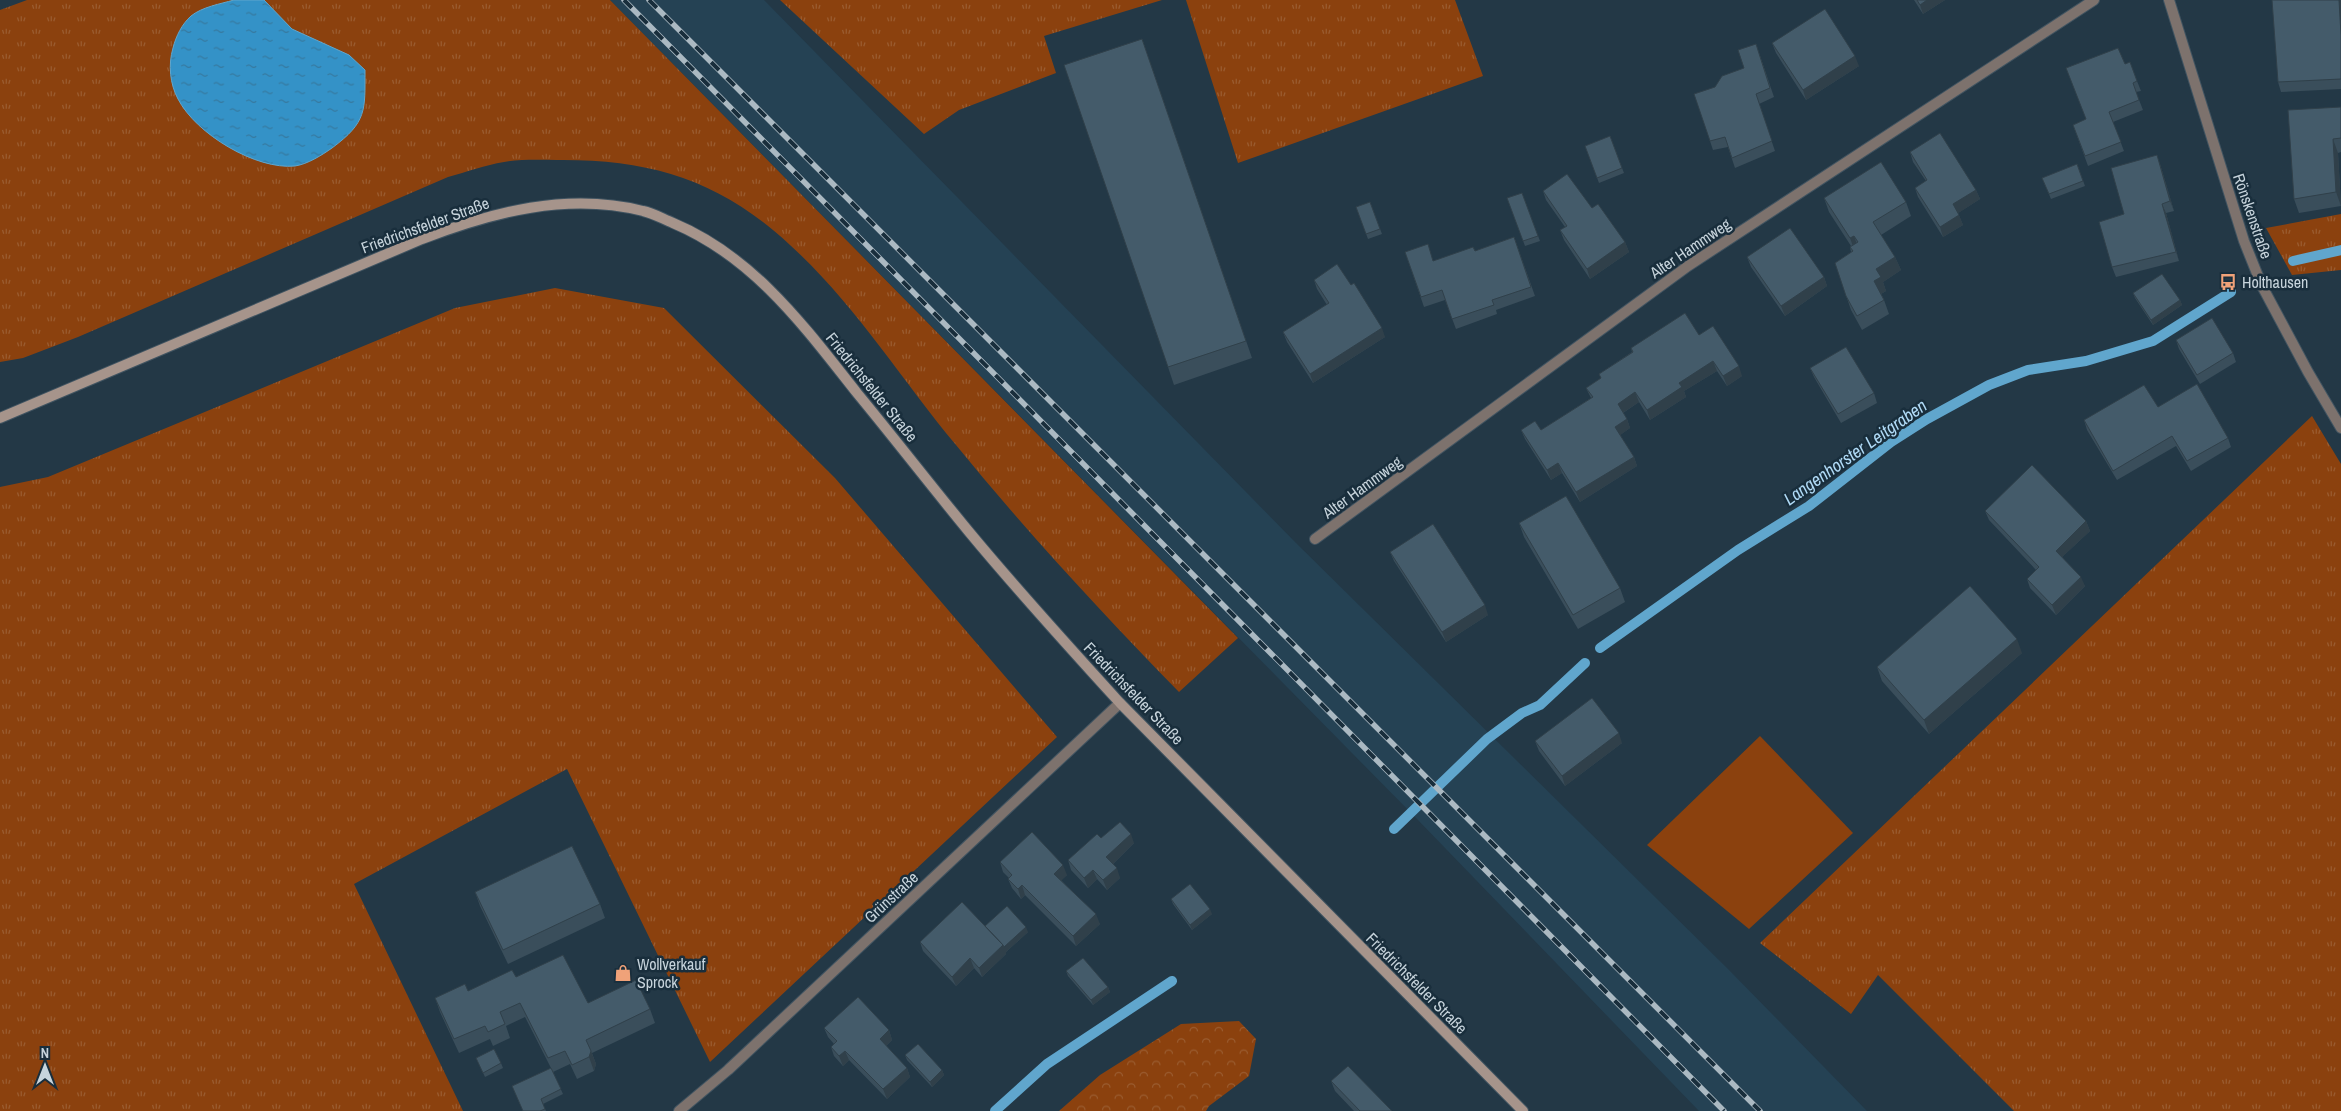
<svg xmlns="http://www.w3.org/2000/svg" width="2341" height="1111" viewBox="0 0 2341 1111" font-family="'Archivo Narrow',sans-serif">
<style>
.built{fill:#254254}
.grass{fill:url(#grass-tufts)}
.park{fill:url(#park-crowns)}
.garden{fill:#8b410e}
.water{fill:url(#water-ripples);stroke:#60a6cd}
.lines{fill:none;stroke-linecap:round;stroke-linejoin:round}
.stream{stroke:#60a6cd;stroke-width:10}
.minor-casing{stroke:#415461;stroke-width:12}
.tertiary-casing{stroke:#415461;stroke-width:12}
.secondary-casing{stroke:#415461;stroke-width:12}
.minor{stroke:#7d726d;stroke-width:10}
.tertiary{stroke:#7d726d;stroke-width:10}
.secondary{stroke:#a6948b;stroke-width:10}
.rail-casing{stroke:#abb9c2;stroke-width:5.5}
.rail{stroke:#192e3c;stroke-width:4;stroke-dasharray:11;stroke-linecap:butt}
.wall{fill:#3a4e5b}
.shaded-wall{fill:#30404a}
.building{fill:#445b6a;stroke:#30404a}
.labels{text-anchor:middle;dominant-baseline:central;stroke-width:5;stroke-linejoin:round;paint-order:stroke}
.street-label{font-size:16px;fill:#c7d4dc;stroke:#192e3c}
.poi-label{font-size:16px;fill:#c7d4dc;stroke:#192e3c;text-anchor:start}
.water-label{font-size:18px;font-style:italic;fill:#b0daf6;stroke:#192e3c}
</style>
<defs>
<pattern id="grass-tufts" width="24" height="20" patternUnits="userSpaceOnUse" patternTransform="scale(1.25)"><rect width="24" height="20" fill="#8b410e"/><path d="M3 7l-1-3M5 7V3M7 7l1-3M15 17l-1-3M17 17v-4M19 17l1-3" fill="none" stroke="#9a5c30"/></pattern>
<pattern id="park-crowns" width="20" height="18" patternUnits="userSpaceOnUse" patternTransform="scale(1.25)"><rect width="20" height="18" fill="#8b410e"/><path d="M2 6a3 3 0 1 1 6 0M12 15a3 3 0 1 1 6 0" fill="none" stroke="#9a5c30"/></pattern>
<pattern id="water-ripples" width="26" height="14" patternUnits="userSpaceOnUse" patternTransform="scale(1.25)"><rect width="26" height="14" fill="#3492c7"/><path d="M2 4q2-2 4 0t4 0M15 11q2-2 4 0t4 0" fill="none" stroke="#36799f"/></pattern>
</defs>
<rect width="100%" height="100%" fill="#233846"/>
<path class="built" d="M 610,0 L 764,0 L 1296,543 L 1728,969 L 1867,1111 L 1699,1111 L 1417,819 Z"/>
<path class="grass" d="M 27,0 L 610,0 L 1238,638 L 1179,692 C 1101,612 1026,531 956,445 C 901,379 854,303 790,245 C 720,180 651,159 557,160 C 540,160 521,159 504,162 C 485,165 467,172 448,177 L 78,337 L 23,358 L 0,362 L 0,10 Z
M 780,0 L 1162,0 L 1044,36 L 1056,73 L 959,110 L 924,134 Z
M 1186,0 L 1455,0 L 1483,76 L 1238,163 Z
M 2341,214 L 2341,270 L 2292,275 L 2266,228 Z
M 555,288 L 664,308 L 835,478 L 1057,737 L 710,1062 L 567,769 L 354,884 L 463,1111 L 0,1111 L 0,487 L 48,477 L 455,308 Z
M 2312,416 L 2341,464 L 2341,1111 L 2014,1111 L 1878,975 L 1851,1014 L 1760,943 Z"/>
<path class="park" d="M 1239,1021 L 1256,1039 L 1249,1076 L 1209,1106 L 1206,1111 L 1059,1111 L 1100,1075 L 1181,1024 Z"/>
<path class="garden" d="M 1760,736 L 1853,833 L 1749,929 L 1647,845 Z"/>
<path class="water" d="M 234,0 L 264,0 L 292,29 L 349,55 L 365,70 C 365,111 367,122 332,148 C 322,155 308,164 295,166 C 256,170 196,134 178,99 C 170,84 168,65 173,48 C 176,36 182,24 191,16 C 202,7 220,4 234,0 Z"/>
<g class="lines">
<path class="stream" d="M 2293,261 L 2341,250
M 1600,648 L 1738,550 L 1809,506 L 1891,442 L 1927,419 L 1989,385 L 2028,370 L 2086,361 L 2153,341 L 2231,292
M 1394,829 L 1487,739 L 1522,713 L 1540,705 L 1585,663
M 995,1111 L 1047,1064 L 1172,981"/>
<g class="minor-casing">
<path id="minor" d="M 2169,0 L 2244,241 L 2262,286 L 2308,372 L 2341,428
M 1315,539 L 1688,266 L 2094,0"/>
</g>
<g class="tertiary-casing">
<path id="tertiary" d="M 679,1111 L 728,1070 L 1120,703"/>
</g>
<g class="secondary-casing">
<path id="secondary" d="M 0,418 L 422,239 C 493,212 567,192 643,211 C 653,213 663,219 673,223 C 754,257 804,326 857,393 C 895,439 932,487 970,533 C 1018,591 1069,647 1120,703 L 1523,1111"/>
</g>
<use href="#minor" class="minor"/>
<use href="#tertiary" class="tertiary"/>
<use href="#secondary" class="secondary"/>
<g class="rail-casing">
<path id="rail" d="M 624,0 L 1724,1111
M 649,0 L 1760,1111"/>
</g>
<use href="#rail" class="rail"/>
</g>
<path class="wall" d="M 1914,0 L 1945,0 L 1923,14 Z
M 2341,0 L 2341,89 L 2281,92 L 2278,82 Z
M 1142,39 L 1252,358 L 1174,385 L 1168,367 Z
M 1772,43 L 1859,66 L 1806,100 L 1776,53 Z
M 1756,44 L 1774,97 L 1759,104 L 1775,151 L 1735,168 L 1728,147 L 1713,150 L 1710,141 L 1715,87 L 1744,68 Z
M 2125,64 L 2137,81 L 2141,91 L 2136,92 L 2143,110 L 2113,122 L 2124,151 L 2088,166 L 2073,125 L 2086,120 Z
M 2341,107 L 2341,152 L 2338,153 L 2341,206 L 2299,213 L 2294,199 Z
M 1610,136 L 1624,173 L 1599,183 L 1585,146 Z
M 1910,152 L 1976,190 L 1980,199 L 1958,213 L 1963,225 L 1943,237 L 1918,197 L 1915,188 L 1926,181 L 1913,162 Z
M 2077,164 L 2085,186 L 2051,199 L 2042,178 Z
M 2160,164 L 2174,211 L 2166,213 L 2179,261 L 2116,277 L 2112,267 L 2124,214 Z
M 1543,191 L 1592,208 L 1625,242 L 1629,252 L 1590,279 L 1564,240 L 1560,230 L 1565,227 L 1546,200 Z
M 1522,193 L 1540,241 L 1525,246 L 1507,198 Z
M 1824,198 L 1906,202 L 1911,216 L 1881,235 L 1895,257 L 1901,270 L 1883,282 L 1886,291 L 1881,294 L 1884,300 L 1889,314 L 1862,330 L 1851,310 L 1835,263 L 1851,252 L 1850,247 L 1851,246 L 1829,212 Z
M 1370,202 L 1382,234 L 1368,239 L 1356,207 Z
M 1514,237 L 1535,296 L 1496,310 L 1497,314 L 1456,329 L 1445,300 L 1424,307 L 1405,252 L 1434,261 L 1475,251 Z
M 1747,257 L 1824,277 L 1827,286 L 1785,316 L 1751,267 Z
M 1314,280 L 1385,337 L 1313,383 L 1287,342 L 1283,332 L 1327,305 L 1317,289 Z
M 2133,293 L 2180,300 L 2182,305 L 2153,325 L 2135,298 Z
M 1699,335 L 1742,376 L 1727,386 L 1717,371 L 1684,391 L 1686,397 L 1650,420 L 1639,402 L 1623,413 L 1627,419 L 1630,428 L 1620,435 L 1634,457 L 1637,466 L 1580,502 L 1562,473 L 1551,480 L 1525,439 L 1521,430 L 1541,430 L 1591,398 L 1586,388 L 1601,378 L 1599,374 L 1632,352 L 1631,348 Z
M 2176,340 L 2233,353 L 2236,362 L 2200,384 L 2179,349 Z
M 1810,368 L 1874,393 L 1877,403 L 1841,423 L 1814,377 Z
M 2158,407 L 2228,438 L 2231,447 L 2191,471 L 2176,446 L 2117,480 L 2087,430 L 2084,420 Z
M 1985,511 L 2086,521 L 2090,531 L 2062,557 L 2085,586 L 2056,615 L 2030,588 L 2027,579 L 2036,570 L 1989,520 Z
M 1519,523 L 1620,588 L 1625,602 L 1578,629 L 1524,537 Z
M 1390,552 L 1488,615 L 1446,642 L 1394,561 Z
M 2022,653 L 1929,734 L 1882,681 L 1877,667 Z
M 1535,741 L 1622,743 L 1565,786 L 1539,751 Z
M 1101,838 L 1134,843 L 1113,864 L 1120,878 L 1107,890 L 1097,879 L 1088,888 L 1071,870 L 1068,860 Z
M 1000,862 L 1067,875 L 1061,880 L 1100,924 L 1076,946 L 1025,895 L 1021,899 L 1012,888 L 1008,879 L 1009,878 L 1003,872 Z
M 475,892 L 600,904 L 605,918 L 508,964 L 480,906 Z
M 1171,899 L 1212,914 L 1192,930 L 1173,904 Z
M 985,926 L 1028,932 L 1006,952 L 1006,954 L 982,977 L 974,968 L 956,986 L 923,951 L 920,942 Z
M 1066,971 L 1108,987 L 1110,992 L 1093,1005 L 1068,976 Z
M 516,977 L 588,1003 L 650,1009 L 655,1023 L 592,1053 L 596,1064 L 594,1071 L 577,1079 L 570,1064 L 553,1072 L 563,1094 L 543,1104 L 546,1111 L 523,1111 L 512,1086 L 551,1068 L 525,1017 L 506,1026 L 510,1038 L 493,1046 L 490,1039 L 459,1053 L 440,1012 L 435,998 L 468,991 Z
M 824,1028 L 889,1030 L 892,1040 L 886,1046 L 907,1068 L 910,1077 L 887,1099 L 849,1060 L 843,1066 L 834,1056 L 831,1047 L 834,1044 L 828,1037 Z
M 905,1055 L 942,1070 L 944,1075 L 932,1087 L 907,1060 Z
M 476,1058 L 501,1063 L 503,1068 L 485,1077 Z
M 1331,1081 L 1392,1111 L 1354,1111 L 1335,1091 Z"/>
<path class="shaded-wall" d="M 1927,0 L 1945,0 L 1923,14 L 1920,5 Z
M 2339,0 L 2341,0 L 2341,35 Z
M 1855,56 L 1859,66 L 1806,100 L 1803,90 Z
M 2333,139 L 2338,153 L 2341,206 L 2336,192 Z
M 2157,155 L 2160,164 L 2174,211 L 2170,201 Z
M 1976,190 L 1980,199 L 1957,214 L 1953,204 Z
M 2162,204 L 2166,213 L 2179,261 L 2176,252 Z
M 1959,215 L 1963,225 L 1943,237 L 1940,227 Z
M 1854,236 L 1859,250 L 1855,252 L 1850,238 Z
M 1625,242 L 1629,252 L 1590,279 L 1587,269 Z
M 1895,257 L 1901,270 L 1883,282 L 1886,291 L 1879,295 L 1874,281 L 1876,269 Z
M 1824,277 L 1827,286 L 1785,316 L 1781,306 Z
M 2180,300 L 2182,305 L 2153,325 L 2151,320 Z
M 1382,328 L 1385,337 L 1313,383 L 1310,374 Z
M 1713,361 L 1717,371 L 1684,391 L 1686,397 L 1650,420 L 1647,410 L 1679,383 Z
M 1739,366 L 1742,376 L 1727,386 L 1723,376 Z
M 1635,392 L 1639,402 L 1621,414 L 1618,404 Z
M 1627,419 L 1630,428 L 1619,436 L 1615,427 Z
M 1634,457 L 1637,466 L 1580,502 L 1576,492 Z
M 1558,463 L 1562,473 L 1551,480 L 1547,470 Z
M 2086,521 L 2090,531 L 2059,560 L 2056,551 Z
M 2081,577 L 2085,586 L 2056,615 L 2052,605 Z
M 1485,605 L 1488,615 L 1446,642 L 1442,632 Z
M 2017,639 L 2022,653 L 1929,734 L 1924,720 Z
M 1619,733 L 1622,743 L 1565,786 L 1562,776 Z
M 1131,834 L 1134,843 L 1110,867 L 1106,857 Z
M 1063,865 L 1067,875 L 1058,884 L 1054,874 Z
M 1117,868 L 1120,878 L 1107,890 L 1103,880 Z
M 1093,870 L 1097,879 L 1088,888 L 1084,878 Z
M 1022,885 L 1025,895 L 1021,899 L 1018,889 Z
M 1210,909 L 1212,914 L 1192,930 L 1190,925 Z
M 1096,914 L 1100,924 L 1076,946 L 1073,936 Z
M 1026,927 L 1028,932 L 1006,952 L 1006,954 L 982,977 L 979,968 L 1003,945 Z
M 970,958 L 974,968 L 956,986 L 952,977 Z
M 1108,987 L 1110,992 L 1093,1005 L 1091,1000 Z
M 889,1030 L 892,1040 L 883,1049 L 880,1039 Z
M 591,1051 L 596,1064 L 594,1071 L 589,1057 Z
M 845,1051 L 849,1060 L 843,1066 L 839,1056 Z
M 907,1068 L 910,1077 L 887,1099 L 883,1089 Z
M 942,1070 L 944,1075 L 932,1087 L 930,1082 Z"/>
<path class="building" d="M 1917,0 L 1927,0 L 1920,5 Z
M 2272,0 L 2339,0 L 2341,35 L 2341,79 L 2278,82 Z
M 1825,9 L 1855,56 L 1803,90 L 1772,43 Z
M 1142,39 L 1246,341 L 1168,367 L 1064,65 Z
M 1756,44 L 1770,88 L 1756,94 L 1772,141 L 1732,158 L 1725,137 L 1710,141 L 1694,94 L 1715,87 L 1722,76 L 1744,68 L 1738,50 Z
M 2118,48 L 2125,64 L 2130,62 L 2137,81 L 2133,83 L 2139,100 L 2109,112 L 2121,142 L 2085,156 L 2073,125 L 2086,119 L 2066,68 Z
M 2341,107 L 2341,138 L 2333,139 L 2336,192 L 2294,199 L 2288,110 Z
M 1940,133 L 1976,190 L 1953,204 L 1959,215 L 1940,227 L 1915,188 L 1927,180 L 1910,152 Z
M 1610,136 L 1622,168 L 1597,178 L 1585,146 Z
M 2157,155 L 2170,201 L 2162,204 L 2176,252 L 2112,267 L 2099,222 L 2124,214 L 2111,168 Z
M 1881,162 L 1906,202 L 1873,222 L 1895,257 L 1876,269 L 1881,277 L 1874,281 L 1884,300 L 1857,316 L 1846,296 L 1835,263 L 1853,251 L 1850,247 L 1858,242 L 1854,236 L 1850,238 L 1824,198 Z
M 2077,164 L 2083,181 L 2049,194 L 2042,178 Z
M 1567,174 L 1592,208 L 1598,204 L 1625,242 L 1587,269 L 1560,230 L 1567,226 L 1543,191 Z
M 1522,193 L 1538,236 L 1523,241 L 1507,198 Z
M 1370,202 L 1380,229 L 1366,234 L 1356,207 Z
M 1790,228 L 1824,277 L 1781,306 L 1747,257 Z
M 1514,237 L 1531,287 L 1492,300 L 1494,305 L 1452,319 L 1442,290 L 1421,297 L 1405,252 L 1428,244 L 1433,261 L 1473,247 L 1475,251 Z
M 1337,264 L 1351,285 L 1354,283 L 1382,328 L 1310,374 L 1283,332 L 1329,303 L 1314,280 Z
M 2162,274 L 2180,300 L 2151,320 L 2133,293 Z
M 1685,313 L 1699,335 L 1713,326 L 1739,366 L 1723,376 L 1713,361 L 1679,383 L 1682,387 L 1647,410 L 1635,392 L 1618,404 L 1627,419 L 1615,427 L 1634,457 L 1576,492 L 1558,463 L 1547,470 L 1521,430 L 1535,421 L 1541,430 L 1593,397 L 1586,388 L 1601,378 L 1599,374 L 1633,352 L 1631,348 Z
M 2212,318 L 2233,353 L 2197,375 L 2176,340 Z
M 1846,347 L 1874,393 L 1838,414 L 1810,368 Z
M 2197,384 L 2228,438 L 2187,461 L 2172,436 L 2113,471 L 2084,420 L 2144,385 L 2158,407 Z
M 2032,465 L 2086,521 L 2056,551 L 2081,577 L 2052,605 L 2027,579 L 2039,567 L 1985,511 Z
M 1566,496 L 1620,588 L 1573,615 L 1519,523 Z
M 1433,524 L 1485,605 L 1442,632 L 1390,552 Z
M 1970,586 L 2017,639 L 1924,720 L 1877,667 Z
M 1592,698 L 1619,733 L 1562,776 L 1535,741 Z
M 1120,822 L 1131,834 L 1106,857 L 1117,868 L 1103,880 L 1093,870 L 1084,878 L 1068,860 L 1097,834 L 1101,838 Z
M 1032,832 L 1063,865 L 1054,874 L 1096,914 L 1073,936 L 1022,885 L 1018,889 L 1008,879 L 1012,875 L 1000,862 Z
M 572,846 L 600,904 L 503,950 L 475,892 Z
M 1190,884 L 1210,909 L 1190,925 L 1171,899 Z
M 962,902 L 1003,945 L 979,968 L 970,958 L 952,977 L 920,942 Z
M 1007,906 L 1026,927 L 1004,947 L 1003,945 L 985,926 Z
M 563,955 L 588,1003 L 636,980 L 650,1009 L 586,1040 L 591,1051 L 589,1057 L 572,1065 L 565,1051 L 548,1058 L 520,1003 L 500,1012 L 505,1024 L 488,1032 L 485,1026 L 454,1039 L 435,998 L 465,984 L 468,991 L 512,970 L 516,977 Z
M 1083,958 L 1108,987 L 1091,1000 L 1066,971 Z
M 858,997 L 889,1030 L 880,1039 L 907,1068 L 883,1089 L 845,1051 L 839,1056 L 831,1047 L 837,1041 L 824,1028 Z
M 918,1044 L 942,1070 L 930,1082 L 905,1055 Z
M 494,1049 L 501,1063 L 483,1073 L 476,1058 Z
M 1348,1066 L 1392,1111 L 1360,1111 L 1331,1081 Z
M 551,1068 L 561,1089 L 541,1099 L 545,1109 L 540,1111 L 523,1111 L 512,1086 Z"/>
<defs>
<g id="bus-bare" transform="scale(1.35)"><path d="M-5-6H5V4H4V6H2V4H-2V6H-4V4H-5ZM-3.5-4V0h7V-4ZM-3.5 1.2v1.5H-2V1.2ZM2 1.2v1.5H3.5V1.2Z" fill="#f0a279" stroke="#192e3c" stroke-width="2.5" paint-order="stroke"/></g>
<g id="shop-bare" transform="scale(1.35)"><path d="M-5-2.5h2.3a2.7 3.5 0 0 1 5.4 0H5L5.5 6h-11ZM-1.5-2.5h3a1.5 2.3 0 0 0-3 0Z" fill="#f0a279" stroke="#192e3c" stroke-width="2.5" paint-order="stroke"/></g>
</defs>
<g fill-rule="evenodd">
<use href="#bus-bare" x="2228" y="282"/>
<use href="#shop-bare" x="623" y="973"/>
</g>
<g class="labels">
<g class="street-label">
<text transform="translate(2253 216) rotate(71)">Rönskenstraße</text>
<text transform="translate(425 225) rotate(-20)">Friedrichsfelder Straße</text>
<text transform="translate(1690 248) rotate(-34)">Alter Hammweg</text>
<text transform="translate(872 387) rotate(51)">Friedrichsfelder Straße</text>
<text transform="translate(1362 487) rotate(-36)">Alter Hammweg</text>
<text transform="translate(1134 693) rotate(46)">Friedrichsfelder Straße</text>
<text transform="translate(891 897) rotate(-43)">Grünstraße</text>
<text transform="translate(1417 983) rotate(45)">Friedrichsfelder Straße</text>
</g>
<g class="poi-label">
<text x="2242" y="282">Holthausen</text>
<text x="637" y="964">Wollverkauf<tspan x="637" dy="18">Sprock</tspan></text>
</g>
<g class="water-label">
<text transform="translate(1855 452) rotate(-35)">Langenhorster Leitgraben</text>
</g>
</g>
<g transform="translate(45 1066)" stroke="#192e3c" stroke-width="4" paint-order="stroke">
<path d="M0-4L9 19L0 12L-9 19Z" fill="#c7d4dc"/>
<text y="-8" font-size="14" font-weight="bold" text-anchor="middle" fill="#c7d4dc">N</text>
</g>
</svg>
